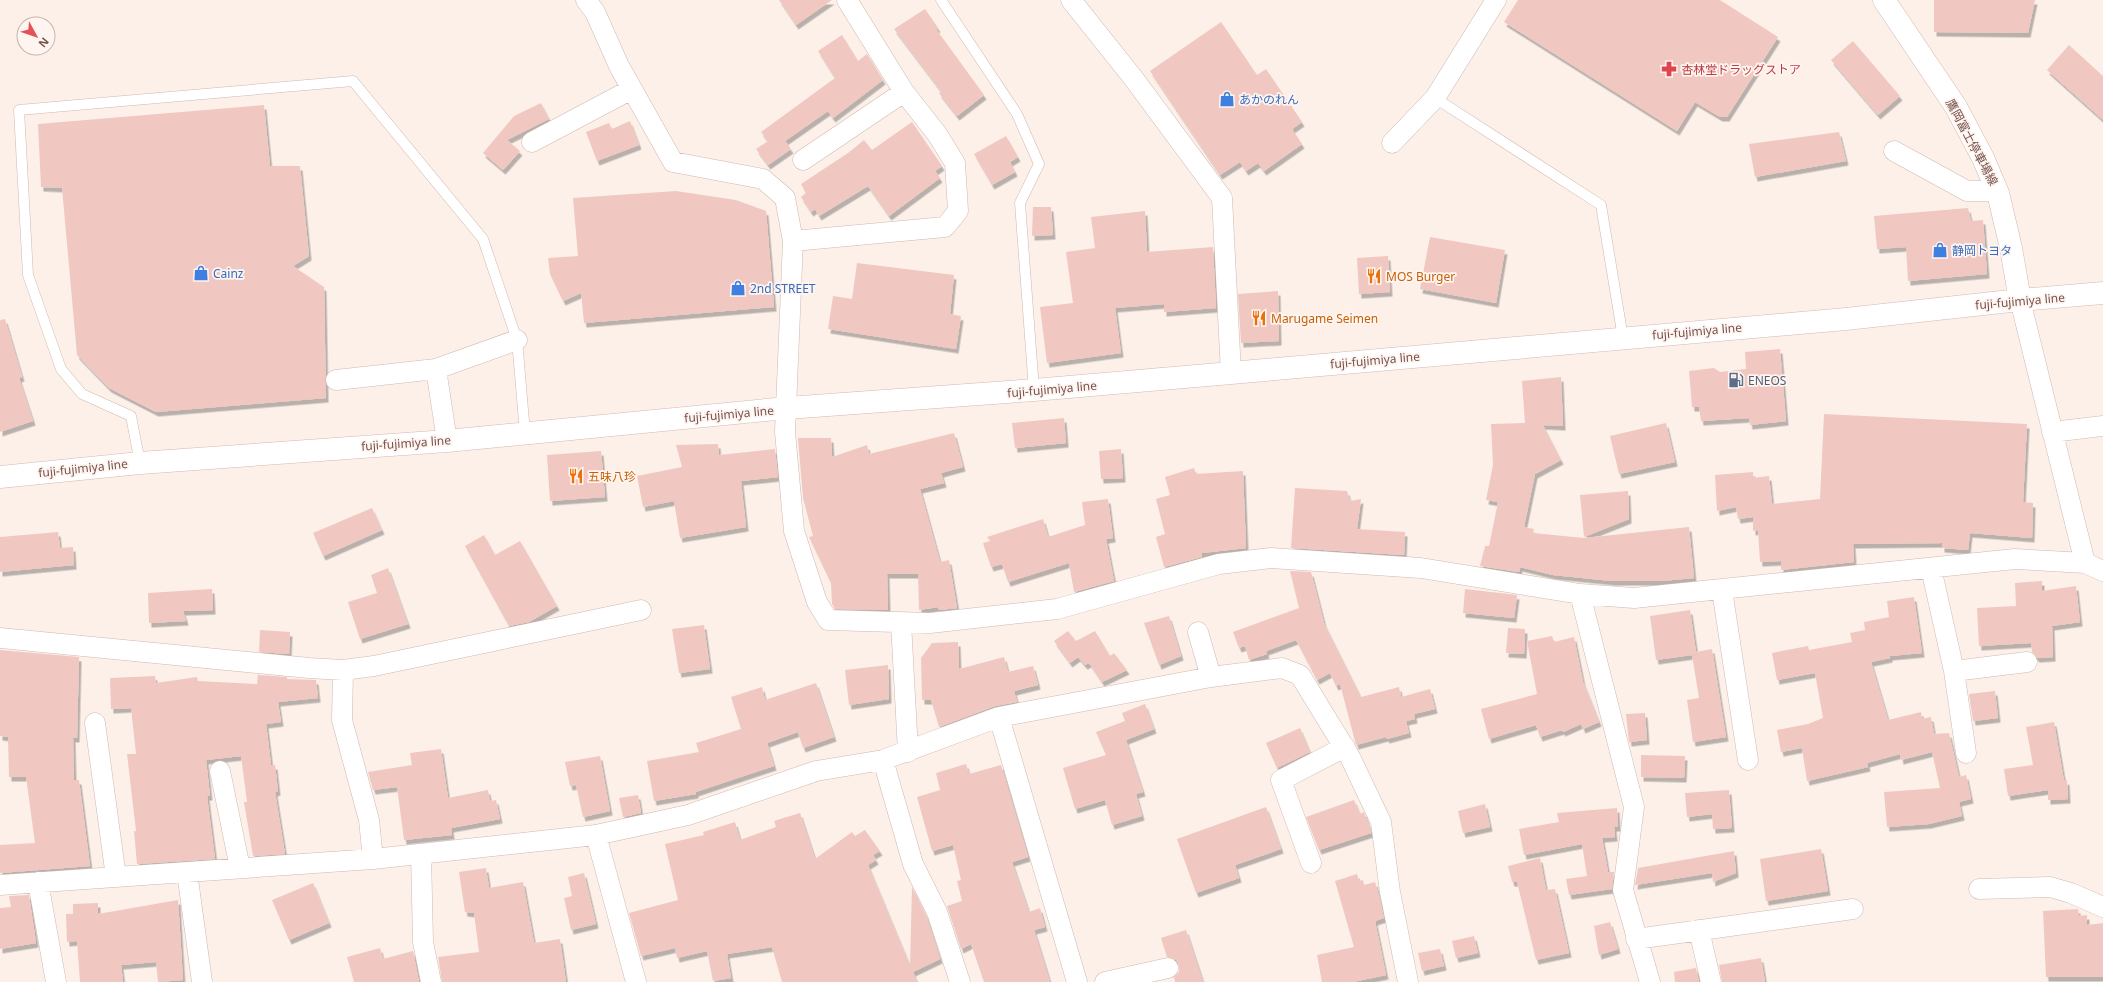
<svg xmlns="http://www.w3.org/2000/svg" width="2103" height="982" viewBox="0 0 2103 982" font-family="'Noto Sans','Noto Sans JP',sans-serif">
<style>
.building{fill:#f1c8c1;filter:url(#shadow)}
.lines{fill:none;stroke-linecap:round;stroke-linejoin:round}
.lane-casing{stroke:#d0b8b1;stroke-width:11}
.street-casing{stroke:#d0b8b1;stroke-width:21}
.secondary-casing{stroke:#d6b8b1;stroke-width:23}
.lane{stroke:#fff;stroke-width:10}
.street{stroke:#fff;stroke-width:20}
.secondary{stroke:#fff;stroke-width:22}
.labels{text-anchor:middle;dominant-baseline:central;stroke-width:3.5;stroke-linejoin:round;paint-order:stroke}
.health-label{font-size:12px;fill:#be3a42;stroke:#fff5f0;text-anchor:start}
.shop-label{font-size:12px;fill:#366cbe;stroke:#fff5f0;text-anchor:start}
.street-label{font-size:12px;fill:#76514d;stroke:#fff5f0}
.food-label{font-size:12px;fill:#c56008;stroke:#fff5f0;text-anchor:start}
.service-label{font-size:12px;fill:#4e5e75;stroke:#fff5f0;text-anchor:start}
</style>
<defs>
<filter id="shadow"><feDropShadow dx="2.5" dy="4.5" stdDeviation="0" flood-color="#0004"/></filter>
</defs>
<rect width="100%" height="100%" fill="#fcf0e9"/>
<path class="building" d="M 779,0 L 832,0 L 796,25 Z
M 1518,0 L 1720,0 L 1778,37 L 1727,117 L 1720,117 L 1695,102 L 1677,131 L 1504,22 Z
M 1934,0 L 2035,0 L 2028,33 L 1934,32 Z
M 925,9 L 938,28 L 936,29 L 984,95 L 957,116 L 939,93 L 941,91 L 894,29 Z
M 1221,22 L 1257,75 L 1266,69 L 1302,122 L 1292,129 L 1302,144 L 1264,171 L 1258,163 L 1246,171 L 1240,162 L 1220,175 L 1150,71 Z
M 842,35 L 858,61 L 867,54 L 883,80 L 833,118 L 828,111 L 785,141 L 791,149 L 768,165 L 756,149 L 768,141 L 761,132 L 835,78 L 818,51 Z
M 1853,41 L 1900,96 L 1878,115 L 1831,60 Z
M 2069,45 L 2103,76 L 2103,120 L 2047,70 Z
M 541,103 L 549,119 L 507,140 L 520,151 L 503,170 L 483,153 L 514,116 Z
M 264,105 L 270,166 L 300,166 L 309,256 L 293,266 L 324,287 L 326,398 L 156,412 L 109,388 L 77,355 L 62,188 L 41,187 L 38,124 Z
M 630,121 L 639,145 L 597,161 L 586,132 L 609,123 L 612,129 Z
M 912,122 L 942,166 L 935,171 L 940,178 L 889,216 L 868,186 L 819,216 L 815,209 L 811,212 L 801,197 L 806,193 L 801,184 L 848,153 L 864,140 L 872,150 Z
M 1839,132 L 1846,161 L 1755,177 L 1749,144 Z
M 1006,136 L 1018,157 L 1010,162 L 1015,172 L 992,185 L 974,154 Z
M 676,191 L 736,200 L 766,211 L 774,307 L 584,323 L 581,293 L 563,301 L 550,274 L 548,258 L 578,256 L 573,198 Z
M 1033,207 L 1051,207 L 1053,235 L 1032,236 Z
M 1968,208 L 1971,221 L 1983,220 L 1987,274 L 1908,281 L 1906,247 L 1877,249 L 1874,216 Z
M 1145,211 L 1147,252 L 1213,247 L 1216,308 L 1164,312 L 1164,304 L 1115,308 L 1121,353 L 1047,363 L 1040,307 L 1073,303 L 1066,252 L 1095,248 L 1091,217 Z
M 1430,237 L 1505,250 L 1496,303 L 1420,289 Z
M 1388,256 L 1390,292 L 1359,294 L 1357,258 Z
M 857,263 L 954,275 L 950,314 L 961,316 L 956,349 L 828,329 L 833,296 L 852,299 Z
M 1278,291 L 1279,341 L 1241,343 L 1238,294 Z
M 5,319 L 22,377 L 19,378 L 33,421 L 0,432 L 0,320 Z
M 1780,349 L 1786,421 L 1750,425 L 1749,418 L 1701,421 L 1699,407 L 1692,407 L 1689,371 L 1714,368 L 1720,372 L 1746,369 L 1745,352 Z
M 1561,377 L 1563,426 L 1543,425 L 1561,460 L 1535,474 L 1524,527 L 1534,529 L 1533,533 L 1584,538 L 1689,527 L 1694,578 L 1661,581 L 1612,581 L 1553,575 L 1520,567 L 1519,572 L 1480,566 L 1485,546 L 1489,546 L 1498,502 L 1486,500 L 1493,465 L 1491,424 L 1525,423 L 1522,381 Z
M 1824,414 L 2027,424 L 2023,502 L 2033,503 L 2032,538 L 1970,533 L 1968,550 L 1942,548 L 1942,543 L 1853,544 L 1854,562 L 1781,570 L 1781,561 L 1760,562 L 1758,530 L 1753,531 L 1753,517 L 1738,519 L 1736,507 L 1717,511 L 1715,475 L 1753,472 L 1753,478 L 1769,476 L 1772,504 L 1820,499 Z
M 1064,418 L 1066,443 L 1015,448 L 1012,423 Z
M 1666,423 L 1675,462 L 1619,474 L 1610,436 Z
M 954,433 L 963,467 L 941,473 L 944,483 L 920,489 L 940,562 L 949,560 L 957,608 L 939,610 L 938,607 L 919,610 L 918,574 L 887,574 L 888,610 L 835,609 L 832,604 L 831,583 L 809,537 L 813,536 L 803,498 L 798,438 L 831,438 L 832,457 L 867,445 L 869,454 Z
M 718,444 L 719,455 L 775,449 L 778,477 L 741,481 L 746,527 L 680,538 L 674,501 L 643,507 L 637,476 L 682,467 L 676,445 Z
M 1121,449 L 1123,478 L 1101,479 L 1099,451 Z
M 601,451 L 605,497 L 550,501 L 547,455 Z
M 1194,468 L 1196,474 L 1243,471 L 1246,548 L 1202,553 L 1202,557 L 1164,567 L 1156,537 L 1165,534 L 1156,499 L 1170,495 L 1165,477 Z
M 1295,488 L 1347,491 L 1350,501 L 1361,499 L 1357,529 L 1405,532 L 1404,555 L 1291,548 Z
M 1628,491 L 1629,519 L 1584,537 L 1580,495 Z
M 1108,499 L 1113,538 L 1106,539 L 1114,581 L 1074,592 L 1069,563 L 1008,582 L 1002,564 L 991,567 L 983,543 L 990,541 L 987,537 L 1043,519 L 1048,537 L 1085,525 L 1082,502 Z
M 372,508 L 382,530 L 323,556 L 313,533 Z
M 58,532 L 60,548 L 73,547 L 74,565 L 0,572 L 0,537 Z
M 484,535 L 495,555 L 520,541 L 557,606 L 529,622 L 509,626 L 465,546 Z
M 388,568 L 408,624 L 360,639 L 348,602 L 377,593 L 371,575 Z
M 1290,571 L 1311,572 L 1324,623 L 1361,697 L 1399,687 L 1401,697 L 1430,689 L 1435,709 L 1414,714 L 1415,719 L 1406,721 L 1409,733 L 1387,739 L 1386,737 L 1356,745 L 1340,684 L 1336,686 L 1330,673 L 1317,680 L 1296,640 L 1266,651 L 1267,654 L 1249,660 L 1245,646 L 1239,648 L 1233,632 L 1299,608 Z
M 2042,581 L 2042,591 L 2076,586 L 2080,622 L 2052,626 L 2053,657 L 2037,658 L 2032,652 L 2031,643 L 1979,646 L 1977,608 L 2016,606 L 2015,583 Z
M 212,589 L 213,610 L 183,611 L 186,621 L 149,623 L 148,593 Z
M 1465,589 L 1517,595 L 1514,618 L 1463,613 Z
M 1914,597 L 1922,653 L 1890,656 L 1890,658 L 1871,662 L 1888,720 L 1921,712 L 1922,719 L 1931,717 L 1934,734 L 1949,733 L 1959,777 L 1966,775 L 1971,799 L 1959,802 L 1962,816 L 1929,824 L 1887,827 L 1884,792 L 1940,788 L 1932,752 L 1901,760 L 1900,754 L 1867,763 L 1868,767 L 1807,781 L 1802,748 L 1781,752 L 1777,730 L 1808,724 L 1823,718 L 1815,673 L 1777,680 L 1772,653 L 1808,646 L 1809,650 L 1852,642 L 1850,633 L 1865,630 L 1864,622 L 1889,617 L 1887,601 Z
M 1690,610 L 1696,652 L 1712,649 L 1726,737 L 1693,742 L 1687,700 L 1699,698 L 1692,655 L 1656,660 L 1650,616 Z
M 1169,616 L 1181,656 L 1159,665 L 1144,623 Z
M 704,625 L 710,669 L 679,673 L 672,629 Z
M 1508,628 L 1525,629 L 1524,654 L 1506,653 Z
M 260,630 L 290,632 L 289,654 L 259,652 Z
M 1068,631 L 1076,641 L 1095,631 L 1110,656 L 1114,653 L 1127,670 L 1102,682 L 1089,663 L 1085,665 L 1078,657 L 1070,663 L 1054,641 Z
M 1552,636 L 1554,642 L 1574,637 L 1583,682 L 1599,722 L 1583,729 L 1581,724 L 1563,732 L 1562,730 L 1540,737 L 1536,725 L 1489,739 L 1481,709 L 1537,694 L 1527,641 Z
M 958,642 L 959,669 L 1004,657 L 1008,672 L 1033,666 L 1038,685 L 1014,691 L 1017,702 L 995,706 L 939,727 L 931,700 L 922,700 L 921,658 L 932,643 Z
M 0,650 L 79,657 L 77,738 L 73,738 L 74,780 L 79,780 L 90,866 L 0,873 L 0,845 L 35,843 L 26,777 L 9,777 L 8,737 L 0,736 Z
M 888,665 L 889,699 L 849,705 L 845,670 Z
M 258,675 L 287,677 L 287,679 L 316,680 L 318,698 L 278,702 L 281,722 L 266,724 L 271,765 L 275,765 L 278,791 L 275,792 L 285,854 L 253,856 L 244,802 L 247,802 L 241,756 L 206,760 L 210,796 L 207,796 L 215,859 L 137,864 L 134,831 L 136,831 L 127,754 L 136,754 L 131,708 L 111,709 L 110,678 L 155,676 L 156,683 L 197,677 L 198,681 L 257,684 Z
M 816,683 L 834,737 L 803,748 L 798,732 L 767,743 L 774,766 L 696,792 L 696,794 L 654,801 L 647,761 L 699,752 L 696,743 L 741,729 L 731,697 L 762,687 L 765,700 Z
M 1995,691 L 1998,718 L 1973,721 L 1969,694 Z
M 1145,704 L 1154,729 L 1126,740 L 1143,792 L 1136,794 L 1142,816 L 1112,825 L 1105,800 L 1075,809 L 1063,768 L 1106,755 L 1096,732 L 1125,721 L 1122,713 Z
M 1645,713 L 1647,740 L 1629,742 L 1626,714 Z
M 2054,722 L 2064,781 L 2067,780 L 2068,799 L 2048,800 L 2048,790 L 2008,796 L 2004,769 L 2033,765 L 2026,727 Z
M 1300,728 L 1310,752 L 1277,768 L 1266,743 Z
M 441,749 L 448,798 L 488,790 L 490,801 L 496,800 L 500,819 L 451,828 L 452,835 L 404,840 L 397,787 L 373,790 L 368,772 L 412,765 L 410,753 Z
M 1641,755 L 1685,756 L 1684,778 L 1641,777 Z
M 600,756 L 610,811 L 583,817 L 576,785 L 570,786 L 565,762 Z
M 966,764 L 969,774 L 1001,765 L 1028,857 L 1012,862 L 1029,912 L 1040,908 L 1045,927 L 1034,930 L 1050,982 L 984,982 L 971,944 L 961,949 L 947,906 L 962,901 L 957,881 L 961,880 L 953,845 L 932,851 L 917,797 L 940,790 L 936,773 Z
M 1729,790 L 1732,828 L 1713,829 L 1712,814 L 1687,817 L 1685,793 Z
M 638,795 L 641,813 L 623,817 L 619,798 Z
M 1354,800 L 1360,814 L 1364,812 L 1371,833 L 1319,850 L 1306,817 Z
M 1485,804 L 1490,827 L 1463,833 L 1458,811 Z
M 1266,807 L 1281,849 L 1235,865 L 1239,878 L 1196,893 L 1177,839 Z
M 1617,808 L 1618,827 L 1614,827 L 1615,837 L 1602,838 L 1608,872 L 1614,872 L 1612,889 L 1569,895 L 1566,879 L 1587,876 L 1582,844 L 1524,855 L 1519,829 L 1559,822 L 1557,813 Z
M 800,813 L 815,859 L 852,832 L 855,836 L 865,830 L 880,851 L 873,855 L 876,860 L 868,865 L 910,966 L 912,887 L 926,916 L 940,959 L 913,972 L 917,982 L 782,982 L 772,947 L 727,954 L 731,978 L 713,981 L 707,951 L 677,958 L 675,948 L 641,956 L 629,913 L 678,900 L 665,844 L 704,835 L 703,832 L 735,822 L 740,840 L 776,827 L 774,821 Z
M 1821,849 L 1828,891 L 1766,901 L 1760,859 Z
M 1734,851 L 1736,873 L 1713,882 L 1712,873 L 1635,885 L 1638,868 Z
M 1540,858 L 1546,890 L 1555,889 L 1569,953 L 1536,960 L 1517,882 L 1512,882 L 1508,866 Z
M 486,868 L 489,888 L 523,882 L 534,943 L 560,939 L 566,982 L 442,982 L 438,957 L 479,952 L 474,913 L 465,912 L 459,872 Z
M 584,873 L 596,924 L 571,930 L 564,898 L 572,896 L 568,877 Z
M 1357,874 L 1359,881 L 1363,880 L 1364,885 L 1375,882 L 1380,900 L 1384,918 L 1375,921 L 1386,975 L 1353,982 L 1322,982 L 1317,955 L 1354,947 L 1335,881 Z
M 313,883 L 329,923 L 289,940 L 272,900 Z
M 29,895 L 36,943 L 0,949 L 0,908 L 11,907 L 9,896 Z
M 178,900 L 183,980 L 158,982 L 156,962 L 121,965 L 123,982 L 80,982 L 77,941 L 67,942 L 66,914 L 73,914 L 73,904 L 98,903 L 98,914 Z
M 2078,909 L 2079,916 L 2087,915 L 2087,925 L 2103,923 L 2103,977 L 2046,977 L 2043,911 Z
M 1610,922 L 1618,949 L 1599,955 L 1594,926 Z
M 1186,930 L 1203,982 L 1175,982 L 1174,977 L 1179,972 L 1179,965 L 1176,960 L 1167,957 L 1161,938 Z
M 1474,936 L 1478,953 L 1456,958 L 1452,941 Z
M 380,948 L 383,959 L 413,951 L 419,982 L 354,982 L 347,957 Z
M 1440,949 L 1444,966 L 1422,971 L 1418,953 Z
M 1761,958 L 1765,982 L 1722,982 L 1719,965 Z
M 1696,968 L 1699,982 L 1675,982 L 1674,972 Z"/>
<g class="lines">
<g class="lane-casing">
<path id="lane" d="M 941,0 L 1017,114 L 1039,164 L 1020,203 L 1034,390
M 1435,98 L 1601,205 L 1623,338
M 140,463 L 131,416 L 82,394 L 61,369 L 28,275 L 19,110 L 353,81 L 483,239 L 517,340 L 525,433"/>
</g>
<g class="street-casing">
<path id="street" d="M 586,0 L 595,12 L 619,66 L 673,162 L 763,179 L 785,198 L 793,241 L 785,432 L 794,531 L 817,602 L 828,620 L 930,623 L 1057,609 L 1219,564 L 1271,558 L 1421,568 L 1580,594 L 1634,598 L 2015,559 L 2085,563 L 2103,571
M 1071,0 L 1134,79 L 1222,198 L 1231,373
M 532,142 L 632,89
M 1392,143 L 1435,98 L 1496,0
M 1894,151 L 1967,191 L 1997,191
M 803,160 L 904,92
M 793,241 L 945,227 L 958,211 L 955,163 L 937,134 L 904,92 L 847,0
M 2020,300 L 2085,563
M 436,369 L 447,441
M 336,380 L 436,369 L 517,340
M 2052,432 L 2103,426
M 1931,568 L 1954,671 L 1966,753
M 1722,590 L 1748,760
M 1580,594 L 1634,807 L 1623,890 L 1650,982
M 901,622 L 908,752
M 0,638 L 309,668 L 343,670 L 374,666 L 641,610
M 343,670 L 342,720 L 369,820 L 373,859
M 1954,671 L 2027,662
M 1211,677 L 1282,668 L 1300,675 L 1350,757 L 1381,822 L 1390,892 L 1408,982
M 999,717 L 1077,982
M 95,723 L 116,877
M 883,760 L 913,864 L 937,912 L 960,982
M 220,771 L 240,868
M 596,835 L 636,982
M 421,854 L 423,942 L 431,982
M 1311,863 L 1281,780 L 1345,747
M 187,872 L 202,982
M 38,882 L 56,982
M 0,885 L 373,859 L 596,835 L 688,815 L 816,771 L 883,760 L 999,717 L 1211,677 L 1198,632
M 1979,889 L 2050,887 L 2071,893 L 2103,907
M 1699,930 L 1711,982
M 1636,939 L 1853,909
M 1105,982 L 1168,968"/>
</g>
<g class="secondary-casing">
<path id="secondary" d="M 1884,0 L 1956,107 L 1983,158 L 1998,193 L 2011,248 L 2020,300
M 0,477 L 140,463 L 447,441 L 787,408 L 1034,390 L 1231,373 L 1846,319 L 2020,300 L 2103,293"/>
</g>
<use href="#lane" class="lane"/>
<use href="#street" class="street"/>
<use href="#secondary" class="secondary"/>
</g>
<defs>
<g id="pharmacy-bare" transform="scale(1.2)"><path d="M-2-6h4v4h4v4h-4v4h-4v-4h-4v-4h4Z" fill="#e0444e" stroke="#fff5f0" stroke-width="2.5" paint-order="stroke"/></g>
<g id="shop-bare" transform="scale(1.2)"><path d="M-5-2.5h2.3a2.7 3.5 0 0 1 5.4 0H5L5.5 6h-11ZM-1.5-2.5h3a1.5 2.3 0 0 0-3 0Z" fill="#3f7fe0" stroke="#fff5f0" stroke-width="2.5" paint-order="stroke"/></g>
<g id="restaurant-bare" transform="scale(1.2)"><path d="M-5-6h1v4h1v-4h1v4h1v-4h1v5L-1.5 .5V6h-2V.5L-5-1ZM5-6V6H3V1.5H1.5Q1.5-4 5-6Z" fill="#e8710a" stroke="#fff5f0" stroke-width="2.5" paint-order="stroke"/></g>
<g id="fuel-bare" transform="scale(1.2)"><path d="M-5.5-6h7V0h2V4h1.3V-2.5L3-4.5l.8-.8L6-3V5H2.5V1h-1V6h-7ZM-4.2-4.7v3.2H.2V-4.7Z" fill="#5c6f8a" stroke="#fff5f0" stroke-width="2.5" paint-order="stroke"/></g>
</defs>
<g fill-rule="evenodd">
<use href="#pharmacy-bare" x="1669" y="69"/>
<use href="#shop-bare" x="1227" y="99"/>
<use href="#shop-bare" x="1940" y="250"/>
<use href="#shop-bare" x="201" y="273"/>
<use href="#restaurant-bare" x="1374" y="276"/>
<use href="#shop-bare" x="738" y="288"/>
<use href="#restaurant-bare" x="1259" y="318"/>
<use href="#fuel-bare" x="1736" y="380"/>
<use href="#restaurant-bare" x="576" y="476"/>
</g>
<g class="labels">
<g class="health-label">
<text x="1681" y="69">杏林堂ドラッグストア</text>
</g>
<g class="shop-label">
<text x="1239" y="99">あかのれん</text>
<text x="1952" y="250">静岡トヨタ</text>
<text x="213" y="273">Cainz</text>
<text x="750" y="288">2nd STREET</text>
</g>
<g class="street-label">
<text transform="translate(1972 142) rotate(62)">鷹岡富士停車場線</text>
<text transform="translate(2020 301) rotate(-5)">fuji-fujimiya line</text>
<text transform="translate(1697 331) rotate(-5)">fuji-fujimiya line</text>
<text transform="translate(1375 360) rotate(-5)">fuji-fujimiya line</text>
<text transform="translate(1052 389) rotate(-5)">fuji-fujimiya line</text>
<text transform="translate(729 414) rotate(-5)">fuji-fujimiya line</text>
<text transform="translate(406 443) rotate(-4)">fuji-fujimiya line</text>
<text transform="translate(83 468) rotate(-6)">fuji-fujimiya line</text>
</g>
<g class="food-label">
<text x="1386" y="276">MOS Burger</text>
<text x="1271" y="318">Marugame Seimen</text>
<text x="588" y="476">五味八珍</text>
</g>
<g class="service-label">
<text x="1748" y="380">ENEOS</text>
</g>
</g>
<g transform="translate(36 36) rotate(130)"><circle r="19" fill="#fff5f0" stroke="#c8b3af"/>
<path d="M0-3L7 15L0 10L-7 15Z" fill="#e25257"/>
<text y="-6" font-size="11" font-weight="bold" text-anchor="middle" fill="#76514d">N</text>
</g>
</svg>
